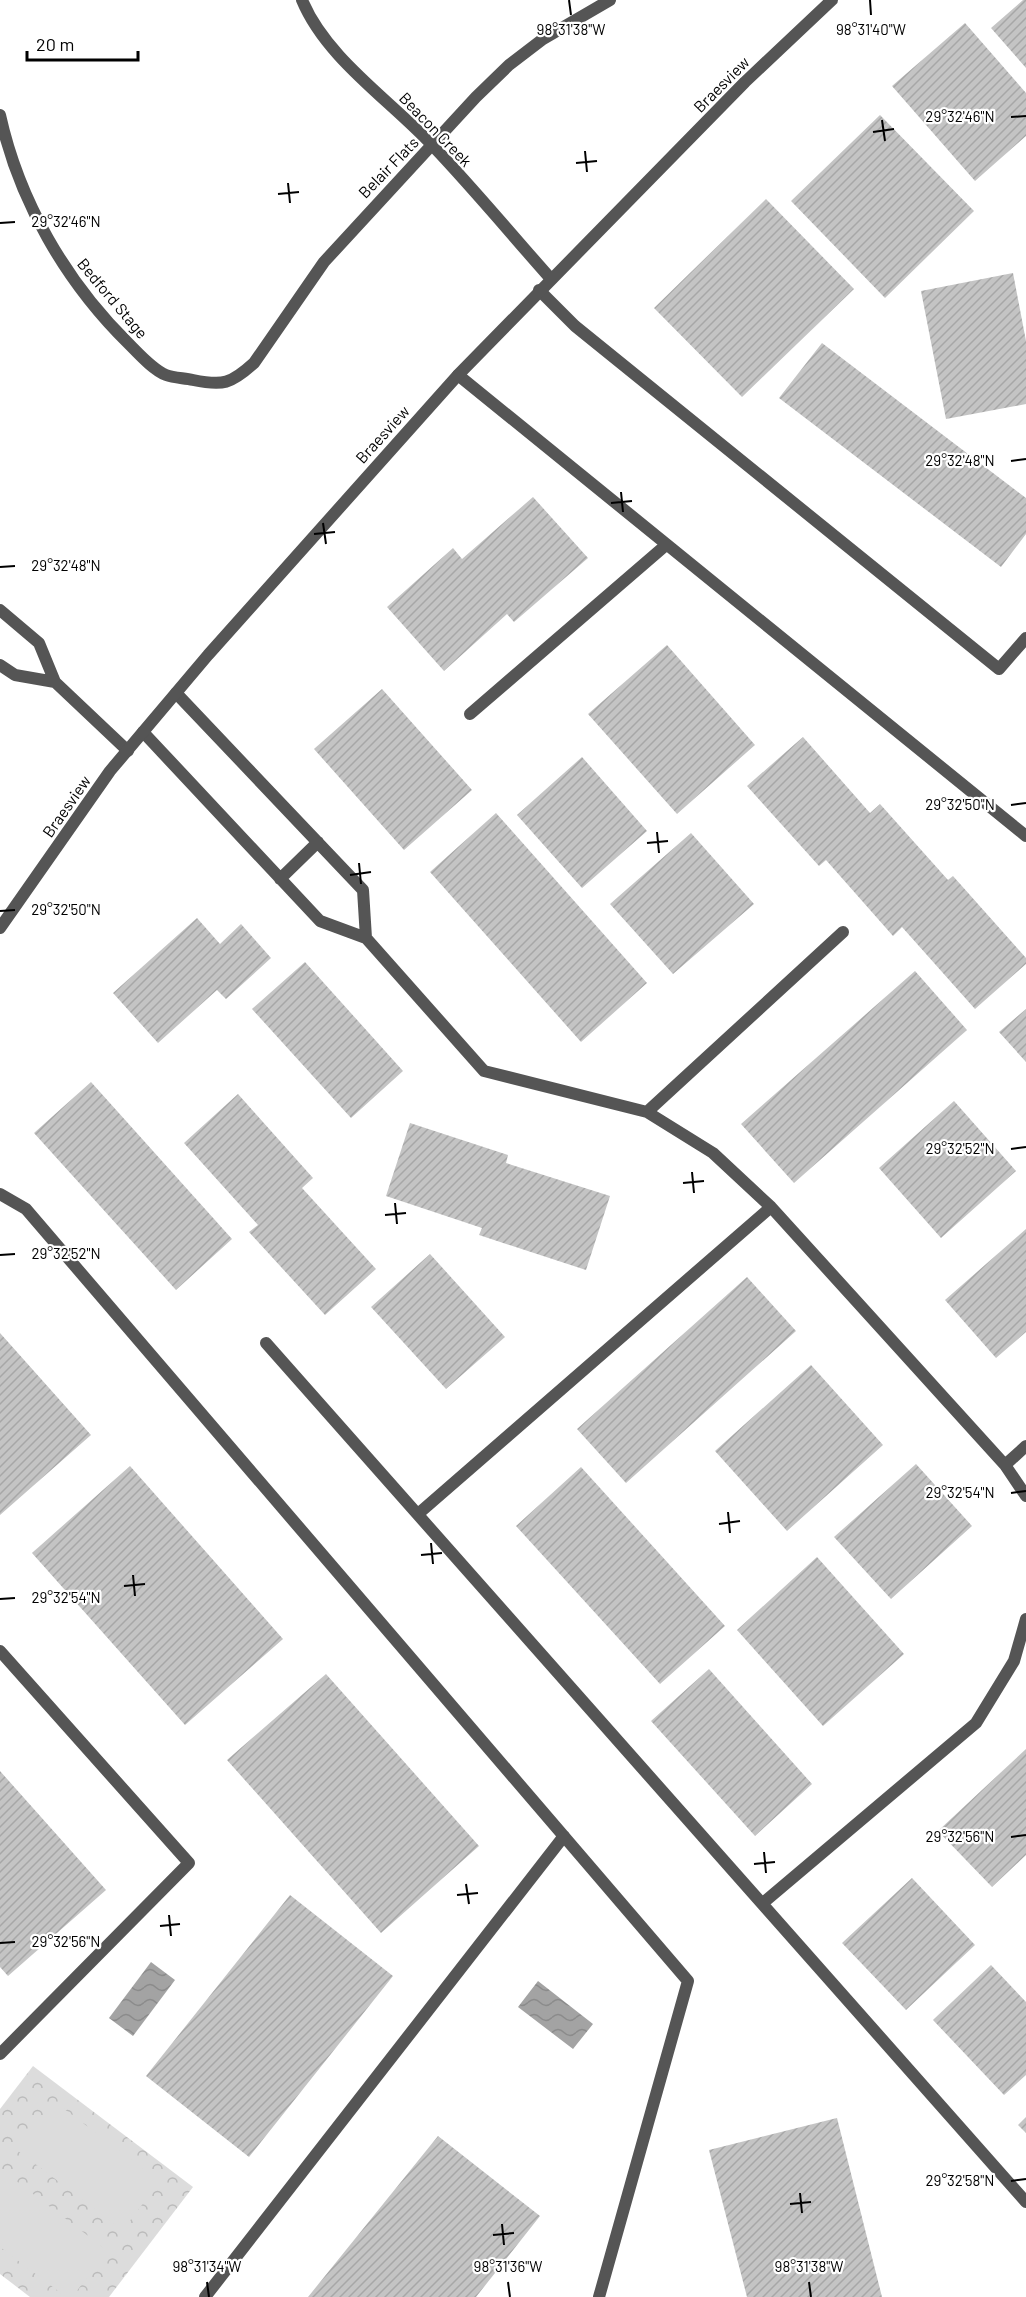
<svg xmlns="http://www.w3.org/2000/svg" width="1026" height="2297" viewBox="0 0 1026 2297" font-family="Barlow,sans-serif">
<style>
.forest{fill:url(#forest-crowns)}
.pitch{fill:#dcdcdc}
.water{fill:url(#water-waves)}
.building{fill:url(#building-hatch)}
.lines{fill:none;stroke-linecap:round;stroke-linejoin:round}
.service{stroke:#555;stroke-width:12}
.minor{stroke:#555;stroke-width:12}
.tertiary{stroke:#555;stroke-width:12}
.ticks{fill:none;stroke:#000;stroke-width:2}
.labels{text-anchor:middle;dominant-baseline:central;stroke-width:4.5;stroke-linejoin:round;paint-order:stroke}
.street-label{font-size:16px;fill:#000;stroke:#fff}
.ticks-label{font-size:15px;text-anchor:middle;fill:#000;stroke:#fff;stroke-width:4.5;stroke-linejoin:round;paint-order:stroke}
</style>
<defs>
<pattern id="forest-crowns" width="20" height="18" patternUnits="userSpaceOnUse" patternTransform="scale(1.5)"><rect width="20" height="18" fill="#dcdcdc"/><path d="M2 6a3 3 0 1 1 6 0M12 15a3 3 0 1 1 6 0" fill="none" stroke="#bbb"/></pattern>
<pattern id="water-waves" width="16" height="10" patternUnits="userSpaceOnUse" patternTransform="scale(1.5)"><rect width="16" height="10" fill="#a3a3a3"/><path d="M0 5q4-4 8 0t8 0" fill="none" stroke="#8b8b8b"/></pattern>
<pattern id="building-hatch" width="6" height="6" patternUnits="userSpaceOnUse" patternTransform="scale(1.5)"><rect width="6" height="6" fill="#c4c4c4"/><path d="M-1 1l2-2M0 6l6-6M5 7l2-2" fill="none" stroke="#a7a7a7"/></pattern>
</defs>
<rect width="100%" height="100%" fill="#fff"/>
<path class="forest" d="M 33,2066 L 193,2187 L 109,2297 L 30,2297 L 0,2274 L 0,2109 Z"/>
<path class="pitch" d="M 55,2102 L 160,2181 L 123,2230 L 18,2151 Z
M 3,2171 L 108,2251 L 72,2297 L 66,2297 L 0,2247 L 0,2175 Z"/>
<path class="water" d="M 151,1962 L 175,1980 L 133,2036 L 109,2018 Z
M 538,1981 L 593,2024 L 573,2049 L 518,2007 Z"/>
<path class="building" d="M 1023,0 L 1026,0 L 1026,68 L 991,28 Z
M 965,23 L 1026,93 L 1026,136 L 975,181 L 892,86 Z
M 880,115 L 974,211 L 885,298 L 791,201 Z
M 766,199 L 854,289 L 742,397 L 654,308 Z
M 1013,273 L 1026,341 L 1026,404 L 946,419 L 921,291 Z
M 822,343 L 1026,498 L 1026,534 L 1001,567 L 779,398 Z
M 533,497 L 588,558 L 514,622 L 507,614 L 444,671 L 387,607 L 453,548 L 462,559 Z
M 667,645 L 755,745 L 677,814 L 588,714 Z
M 382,689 L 472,790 L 404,850 L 314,749 Z
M 803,737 L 870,813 L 880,804 L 948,880 L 953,876 L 1026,958 L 1026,964 L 975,1009 L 902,927 L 893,936 L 826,860 L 819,866 L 747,786 Z
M 582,757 L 647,831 L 582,888 L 517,815 Z
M 496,813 L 647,983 L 581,1042 L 430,872 Z
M 691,833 L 754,904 L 673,974 L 610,904 Z
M 197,918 L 220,944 L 241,924 L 271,958 L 226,999 L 217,990 L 158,1043 L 113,993 Z
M 305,962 L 403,1071 L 351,1118 L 252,1009 Z
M 915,971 L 967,1030 L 794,1183 L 741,1124 Z
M 1026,1009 L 1026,1062 L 999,1032 Z
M 91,1082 L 232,1239 L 176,1290 L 34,1133 Z
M 238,1094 L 313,1178 L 302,1188 L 376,1269 L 325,1315 L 249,1232 L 258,1225 L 184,1143 Z
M 954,1101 L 1016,1171 L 941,1238 L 879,1168 Z
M 410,1123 L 508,1155 L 506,1163 L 610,1196 L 586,1270 L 479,1235 L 482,1228 L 386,1196 Z
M 1026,1229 L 1026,1332 L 996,1358 L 945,1300 Z
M 430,1254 L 505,1337 L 446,1389 L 371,1307 Z
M 747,1277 L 796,1331 L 626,1483 L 577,1429 Z
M 0,1333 L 91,1435 L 0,1515 Z
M 811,1365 L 883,1445 L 787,1531 L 715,1451 Z
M 916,1464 L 972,1526 L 891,1599 L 834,1537 Z
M 130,1466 L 283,1639 L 185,1725 L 32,1553 Z
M 581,1467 L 725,1626 L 660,1684 L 516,1526 Z
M 817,1557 L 904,1654 L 823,1726 L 737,1630 Z
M 709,1669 L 812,1784 L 755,1836 L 651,1721 Z
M 326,1674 L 479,1846 L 381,1933 L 227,1760 Z
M 1026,1749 L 1026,1855 L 992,1887 L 938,1831 Z
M 0,1771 L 106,1890 L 8,1976 L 0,1967 Z
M 912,1878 L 975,1945 L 906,2010 L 842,1943 Z
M 290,1895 L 393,1976 L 249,2157 L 146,2076 Z
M 991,1965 L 1026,2002 L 1026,2075 L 1004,2095 L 933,2020 Z
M 1026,2117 L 1026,2133 L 1018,2125 Z
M 837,2118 L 882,2297 L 747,2297 L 709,2150 Z
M 438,2136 L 540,2216 L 476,2297 L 308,2297 Z"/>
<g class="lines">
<path class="service" d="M 539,290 L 575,326 L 999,669 L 1026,638
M 458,375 L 1026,836
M 0,610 L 39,643 L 55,682 L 128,751
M 0,665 L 15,675 L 55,682
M 176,693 L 363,890 L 366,938
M 470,714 L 666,545
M 143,732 L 320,921 L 366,938 L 484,1071 L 647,1112 L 713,1153 L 771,1207 L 1005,1465 L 1026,1496
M 280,879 L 318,842
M 647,1112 L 843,932
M 0,1194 L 26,1209 L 688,1981 L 599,2297
M 266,1343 L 1026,2202
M 1005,1465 L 1026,1446
M 418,1514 L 771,1207
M 0,1651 L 189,1863 L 0,2054
M 763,1903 L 976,1723 L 1014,1661 L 1026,1619
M 205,2297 L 564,1836"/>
<path class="minor" d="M 302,0 C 326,58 390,100 432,145 C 473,188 511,234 551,279
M 0,115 C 19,201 66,282 128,343 C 138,353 153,370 166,375 C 174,378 184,378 193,380 C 223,386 231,384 254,363 L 324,262 L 476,97 L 509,65 L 543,39 L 610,0"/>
<path class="tertiary" d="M 0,928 L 110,771 L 208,655 L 458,375 L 745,82 L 832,0"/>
</g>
<path class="ticks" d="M 569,0 L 571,15M 870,0 L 871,15M 1011,117 L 1026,116M 882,120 L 885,141M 873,132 L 894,129M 585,151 L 587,172M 576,163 L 597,161M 288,183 L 290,203M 278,194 L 299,192M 0,223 L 15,222M 1011,461 L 1026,459M 621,492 L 623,512M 611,503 L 632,501M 323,523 L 326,544M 314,534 L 335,532M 0,567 L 15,566M 1011,805 L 1026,803M 657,832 L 659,853M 647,843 L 668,841M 359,863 L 361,884M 350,875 L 371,872M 0,911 L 15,910M 1011,1149 L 1026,1147M 692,1172 L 694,1193M 683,1183 L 704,1181M 395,1203 L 397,1224M 385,1215 L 406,1213M 0,1255 L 15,1254M 1011,1493 L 1026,1491M 728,1512 L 730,1533M 719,1524 L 740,1521M 431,1543 L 433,1564M 421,1555 L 442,1553M 133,1575 L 135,1596M 124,1586 L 145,1584M 0,1599 L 15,1598M 1011,1837 L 1026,1835M 764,1852 L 766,1873M 754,1864 L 775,1862M 466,1884 L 469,1904M 457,1895 L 478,1893M 169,1915 L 171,1936M 160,1926 L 180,1924M 0,1943 L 15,1942M 1011,2181 L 1026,2179M 800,2193 L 802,2213M 790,2204 L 811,2202M 502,2224 L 504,2245M 493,2235 L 514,2233M 207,2282 L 209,2297M 508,2282 L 510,2297M 809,2282 L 811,2297"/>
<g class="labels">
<g class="street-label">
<text transform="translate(721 84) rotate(-45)">Braesview</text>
<text transform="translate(436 129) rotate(46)">Beacon Creek</text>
<text transform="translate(388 167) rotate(-46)">Belair Flats</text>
<text transform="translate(113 298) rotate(50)">Bedford Stage</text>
<text transform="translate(382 434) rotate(-48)">Braesview</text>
<text transform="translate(66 806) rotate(-55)">Braesview</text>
</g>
</g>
<g class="ticks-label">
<text x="571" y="35">98°31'38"W</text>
<text x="871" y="35">98°31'40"W</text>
<text x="960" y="122">29°32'46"N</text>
<text x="66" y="227">29°32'46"N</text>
<text x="960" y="466">29°32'48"N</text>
<text x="66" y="571">29°32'48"N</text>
<text x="960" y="810">29°32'50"N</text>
<text x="66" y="915">29°32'50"N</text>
<text x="960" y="1154">29°32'52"N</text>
<text x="66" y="1259">29°32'52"N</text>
<text x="960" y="1498">29°32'54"N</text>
<text x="66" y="1603">29°32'54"N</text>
<text x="960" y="1842">29°32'56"N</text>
<text x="66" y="1947">29°32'56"N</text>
<text x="960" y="2186">29°32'58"N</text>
<text x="207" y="2272">98°31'34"W</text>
<text x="508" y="2272">98°31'36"W</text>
<text x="809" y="2272">98°31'38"W</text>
</g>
<path d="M27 51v9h111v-9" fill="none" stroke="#000000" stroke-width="3"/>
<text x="36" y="51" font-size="18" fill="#000000" stroke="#ffffff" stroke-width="4.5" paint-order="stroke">20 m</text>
</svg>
